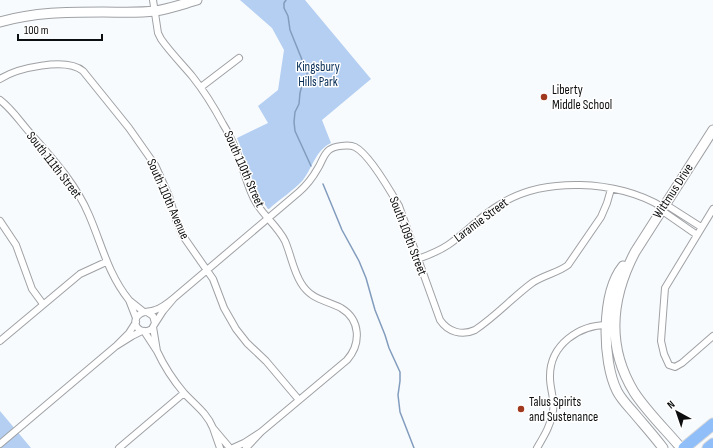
<svg xmlns="http://www.w3.org/2000/svg" width="713" height="448" viewBox="0 0 713 448" font-family="'Sofia Sans Condensed',sans-serif">
<style>
.green{fill:#b4cff2}
.lines{fill:none;stroke-linecap:round;stroke-linejoin:round}
.stream{stroke:#829cbd;stroke-width:1.5}
.street-casing{stroke:#9fa1a4;stroke-width:8}
.secondary-casing{stroke:#9fa1a4;stroke-width:11}
.highway-casing{stroke:#d8d8d9;stroke-width:13}
.street{stroke:#fff;stroke-width:6}
.secondary{stroke:#fff;stroke-width:9}
.highway{stroke:#90bef8;stroke-width:11}
.poi-dot{fill:#a0381e;stroke:#fff;stroke-width:1.5}
.labels{text-anchor:middle;dominant-baseline:central;stroke-width:3;stroke-linejoin:round;paint-order:stroke}
.park-label{font-size:13px;fill:#042b55;stroke:#fff}
.poi-label{font-size:13px;fill:#0d0e0f;stroke:#fff;text-anchor:start}
.street-label{font-size:13px;fill:#0d0e0f;stroke:#fff}
</style>
<rect width="100%" height="100%" fill="#f8fbfe"/>
<path class="green" d="M 240,0 L 305,0 L 371,79 L 322,120 L 331,143 C 315,151 313,167 303,180 C 293,191 280,199 269,209 L 268,209 C 252,188 247,161 237,138 L 268,123 L 258,106 L 278,90 L 284,50 L 272,28 Z
M 0,411 L 31,448 L 0,448 Z"/>
<g class="lines">
<path class="stream" d="M 286,0 L 284,3 L 284,8 L 288,16 L 290,30 L 307,72 L 307,78 L 302,85 L 300,93 L 299,104 L 295,112 L 294,122 L 295,131 L 311,166
M 323,184 L 342,230 L 359,261 L 366,278 L 375,310 L 385,335 L 389,348 L 400,372 L 400,381 L 398,395 L 400,412 L 414,448"/>
<g class="street-casing">
<path id="street" d="M 153,0 L 158,33 L 161,39 C 170,52 182,64 192,76 C 204,91 214,107 223,124 C 230,135 235,147 240,160 C 244,173 248,187 254,199 C 262,215 277,225 285,241 C 291,255 293,270 301,283 C 311,300 326,300 341,308 C 361,320 361,344 347,360 L 261,432
M 0,79 C 17,68 66,57 83,71 L 129,128 L 155,165 L 169,196 L 176,220 L 183,236 L 213,279 L 224,308 L 236,329 L 247,343 L 266,361 L 299,400
M 201,87 L 239,58
M 0,100 C 12,109 21,123 31,134 C 53,159 76,184 89,215 C 102,245 108,274 129,300
M 665,204 L 701,227
M 713,209 L 665,288 L 661,341 L 664,354 L 669,365 L 675,367 L 682,363 L 713,336
M 661,210 L 697,235
M 0,221 L 16,245 L 32,289 L 43,304
M 418,259 C 429,255 439,251 448,245 C 466,233 480,216 499,205 C 543,176 618,180 662,207
M 174,298 L 299,192 C 307,185 313,177 318,168 C 322,162 323,155 329,150 C 334,146 349,144 355,147 C 369,154 391,192 399,206 L 440,320 C 448,332 462,336 475,330 C 496,316 513,297 532,283 C 543,275 558,273 568,265 L 601,217 L 607,203 L 611,189
M 147,312 L 153,316 L 155,323 L 152,329 C 139,337 129,321 140,314 C 144,311 150,312 155,310 C 162,308 168,303 174,298 L 163,311 L 154,325
M 136,318 L 129,300 L 144,312
M 136,322 L 129,333 L 116,346 L 132,336 L 142,331
M 144,331 L 157,351 L 153,327
M 0,341 L 80,274 L 106,262
M 157,351 C 164,366 173,380 184,393 C 195,405 207,413 213,428
M 0,444 L 116,346
M 119,448 L 184,393
M 220,448 L 213,428 L 229,447
M 233,448 L 244,443 L 261,432 L 246,448
M 537,448 C 544,436 551,425 553,411 C 555,400 550,389 550,378 C 549,345 579,324 610,325"/>
</g>
<g class="secondary-casing">
<path id="secondary" d="M 0,22 C 34,12 68,12 103,12 C 121,12 138,13 155,11 C 169,9 183,4 197,0
M 623,266 C 601,293 602,361 617,391 C 621,399 628,406 634,413 C 644,425 654,436 663,448
M 681,448 C 666,430 647,412 634,392 C 606,346 611,298 635,252 L 713,130"/>
</g>
<g class="highway-casing">
<path id="highway" d="M 684,448 L 713,424
M 708,448 L 713,444"/>
</g>
<use href="#street" class="street"/>
<use href="#secondary" class="secondary"/>
<use href="#highway" class="highway"/>
</g>
<g class="poi-dot">
<circle cx="544" cy="97" r="4"/>
<circle cx="521" cy="409" r="4"/>
</g>
<g class="labels">
<g class="park-label">
<text x="318" y="67">Kingsbury<tspan x="318" dy="15">Hills Park</tspan></text>
</g>
<g class="poi-label">
<text x="552" y="90">Liberty<tspan x="552" dy="15">Middle School</tspan></text>
<text x="529" y="402">Talus Spirits<tspan x="529" dy="15">and Sustenance</tspan></text>
</g>
<g class="street-label">
<text transform="translate(54 165) rotate(52)">South 111th Street</text>
<text transform="translate(244 169) rotate(66)">South 110th Street</text>
<text transform="translate(673 191) rotate(-57)">Wittmus Drive</text>
<text transform="translate(168 199) rotate(66)">South 110th Avenue</text>
<text transform="translate(481 220) rotate(-37)">Laramie Street</text>
<text transform="translate(408 236) rotate(69)">South 109th Street</text>
</g>
</g>
<g transform="translate(677 412) rotate(320)" stroke="#ffffff" stroke-width="3" paint-order="stroke">
<path d="M0-3L7 15L0 10L-7 15Z" fill="#0d0e0f"/>
<text y="-6" font-size="11" font-weight="bold" text-anchor="middle" fill="#0d0e0f">N</text>
</g>
<path d="M18 34v6h84v-6" fill="none" stroke="#0d0e0f" stroke-width="2"/>
<text x="24" y="34" font-size="12" fill="#0d0e0f" stroke="#ffffff" stroke-width="3" paint-order="stroke">100 m</text>
</svg>
